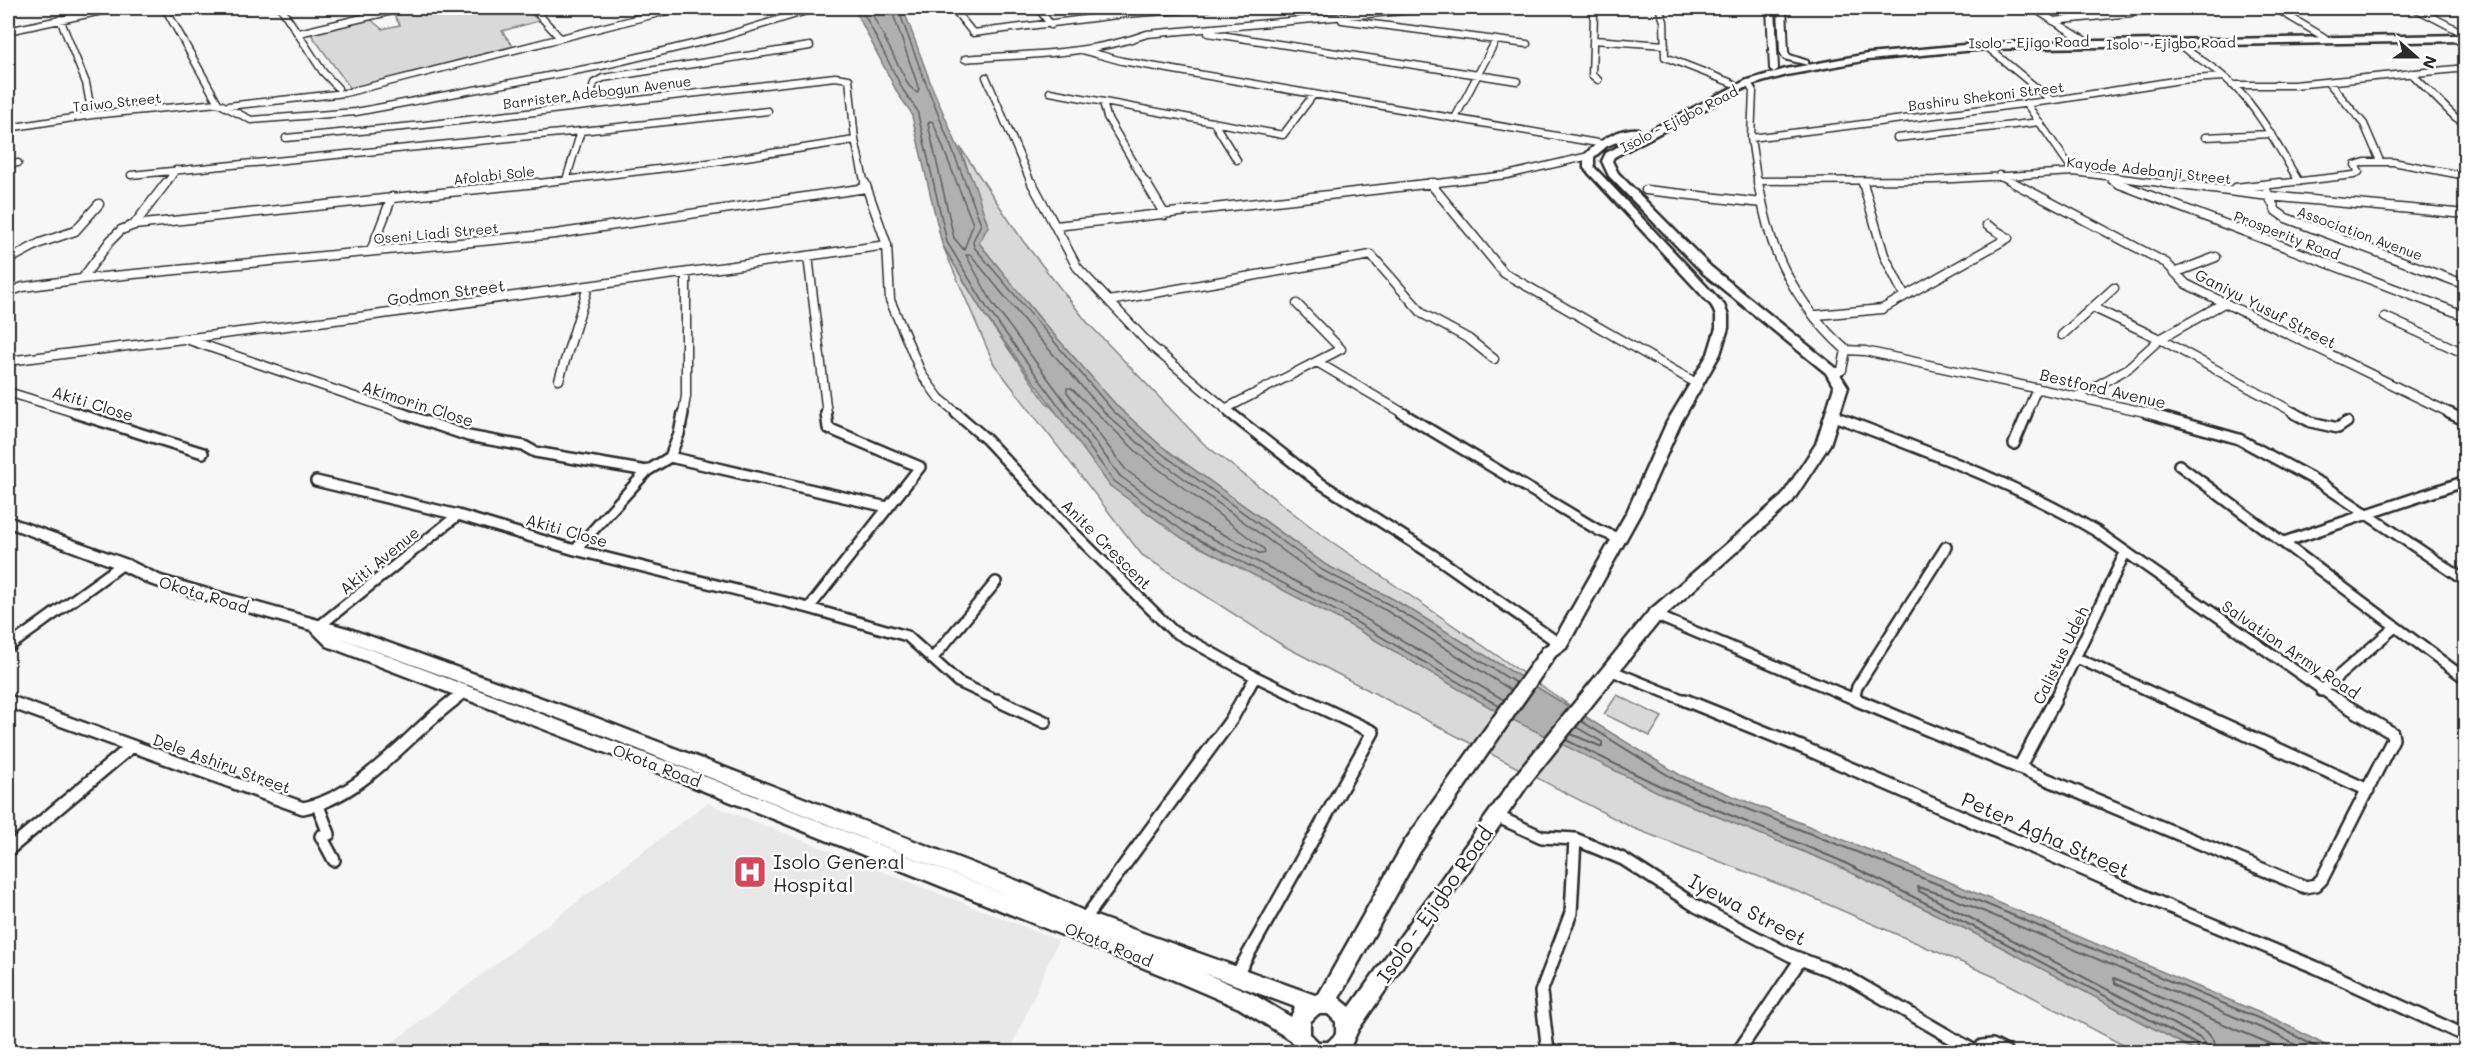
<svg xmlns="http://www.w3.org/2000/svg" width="2473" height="1060" viewBox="0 0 2473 1060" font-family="Mali,sans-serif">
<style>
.built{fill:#e8e8e8}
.green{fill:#d9d9d9;stroke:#828282;stroke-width:1.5}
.water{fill:#b0b0b0;stroke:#7b7b7b;stroke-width:1.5}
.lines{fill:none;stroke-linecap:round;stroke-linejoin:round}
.shore-far1{stroke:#606060;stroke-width:1.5}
.shore{stroke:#606060;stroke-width:2}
.minor-far3-casing{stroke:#2b2b2b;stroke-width:9}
.minor-far2-casing{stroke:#2b2b2b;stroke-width:11}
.minor-far1-casing{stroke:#2b2b2b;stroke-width:14}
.minor-casing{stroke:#2b2b2b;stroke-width:16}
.secondary-casing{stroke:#2b2b2b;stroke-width:4}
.primary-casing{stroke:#2b2b2b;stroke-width:5}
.minor-far3{stroke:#fff;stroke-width:6}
.minor-far2{stroke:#fff;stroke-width:8}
.minor-far1{stroke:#fff;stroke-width:9}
.minor{stroke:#fff;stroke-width:11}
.secondary{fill:#fff;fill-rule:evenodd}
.primary{fill:#fff;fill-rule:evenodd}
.labels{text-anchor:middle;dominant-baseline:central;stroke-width:5;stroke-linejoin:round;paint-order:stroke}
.far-street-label{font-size:14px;fill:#2b2b2b;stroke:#fff}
.street-label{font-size:16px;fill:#2b2b2b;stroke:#fff}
.near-street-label{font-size:20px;fill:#2b2b2b;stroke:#fff}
.near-poi-label{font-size:20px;fill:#2b2b2b;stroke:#fff;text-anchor:start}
</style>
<rect width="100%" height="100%" fill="#f7f7f7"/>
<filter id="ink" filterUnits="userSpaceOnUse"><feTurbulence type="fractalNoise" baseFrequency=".0167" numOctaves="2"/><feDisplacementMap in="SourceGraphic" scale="12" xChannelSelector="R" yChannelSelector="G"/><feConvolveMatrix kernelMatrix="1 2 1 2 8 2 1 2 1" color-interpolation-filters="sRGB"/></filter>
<g filter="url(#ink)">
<path class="built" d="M 707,803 L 1058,940 L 1010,1052 L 380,1052 Z"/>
<path class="green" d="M 411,8 L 524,8 L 539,21 L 502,31 L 515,49 L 351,89 L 310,33 L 369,18 L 382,29 L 400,25 L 392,12 Z
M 960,147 L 1023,241 L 1087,322 L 1203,443 L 1319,533 L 1591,720 L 1393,599 L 1326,565 L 1160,445 L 1118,407 L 1041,320 L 979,243 L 988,226 Z
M 942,244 L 982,311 L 1045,401 L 1182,538 L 1341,620 L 1660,793 L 1836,865 L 1988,940 L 2198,1052 L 2136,1052 L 1995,977 L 1804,894 L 1633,828 L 1282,645 L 1142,555 L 994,364 Z
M 1617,695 L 1662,717 L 1650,736 L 1604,714 Z"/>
<path class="water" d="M 854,8 L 903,8 L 932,87 L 976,189 L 988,226 L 979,243 L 1041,320 L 1118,407 L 1160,445 L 1326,565 L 1393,599 L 1680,775 L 1952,883 L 2279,1021 L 2338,1052 L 2198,1052 L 1988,940 L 1836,865 L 1660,793 L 1503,715 L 1341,620 L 1182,538 L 1110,486 L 982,311 L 942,244 L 911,112 L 898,94 Z"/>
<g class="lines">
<path class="shore-far1" d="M 861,8 L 903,90 L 917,110 L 947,242 L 987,308 L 1114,481 L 1186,533 L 1344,615 L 1492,702
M 869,8 L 909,86 L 917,93 L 919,89 L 891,8
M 898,8 C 923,81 954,151 981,224 L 973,241 L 974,247 L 1113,411 L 1157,450 L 1322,570 L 1390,605 L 1516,683
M 930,121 L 933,122 L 973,224 L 964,250 L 954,238 L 928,124 Z
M 1067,388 L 1071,388 L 1139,454 L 1264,549 L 1265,553 L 1261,554 L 1194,519 L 1126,470 L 1067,392 Z
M 1504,700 L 1347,608 L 1190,527 L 1120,476 L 993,304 L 966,255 L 971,255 L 1030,328 L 1108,416 L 1152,455 L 1318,576 L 1387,611 L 1511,690"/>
<path class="shore" d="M 1489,700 L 1499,706
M 1581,721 L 1677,781 L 1950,889 L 2277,1026 L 2325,1052
M 1571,734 L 1602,747 L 1602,742 L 1576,727
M 1566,740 L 1662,787 L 1839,860 L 1990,935 L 2196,1044 L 2200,1052
M 2207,1052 L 2206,1045 L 2200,1038 L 1919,891 L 1918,887 L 1947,896 L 2273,1033 L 2309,1052
M 2216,1052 L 2214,1041 L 2207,1032 L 2115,983 L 2114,978 L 2290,1052"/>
<g class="minor-far3-casing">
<path id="minor-far3" d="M 165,8 L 218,103
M 281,8 L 323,72 L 338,88
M 533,8 L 560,38
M 953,8 L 973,33 L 1125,14 L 1207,8
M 1038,8 L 1051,25
M 1659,8 L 1664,21 L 1665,57 L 1732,83
M 2033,8 L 2084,40
M 2275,8 L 2324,37
M 2415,8 L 2465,34
M 1594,15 L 1592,75 L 1598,80
M 60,19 L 86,83 L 92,115
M 1342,20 L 1527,44
M 2053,21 L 2131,13
M 8,31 L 116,8
M 299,33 L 405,8
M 1208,33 L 1517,81
M 2454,38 L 2466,45
M 1593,40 L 1665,45
M 2176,43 C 2195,56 2216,68 2233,85 C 2261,112 2279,149 2299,182
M 1986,46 L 2051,100
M 1082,50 L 1122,61 L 1603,144
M 965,59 C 1026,54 1089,55 1147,34 L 1436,8
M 2411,73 L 2455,117 L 2466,124
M 986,77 L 1032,185
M 1748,83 L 1753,91 L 1751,138 L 1758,185
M 2329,83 L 2364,124 L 2380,161
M 2232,85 L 2294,85 L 2466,68
M 1050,92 L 1283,135 L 1314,94
M 1103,102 L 1107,117 L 1147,185
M 2026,103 L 2074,172
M 589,104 L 594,83 L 603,78 L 810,46
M 228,106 L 345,93 L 679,8
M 1455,118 L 1496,40
M 1214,123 L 1237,160
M 8,128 L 92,115 L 218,103 L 251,120 L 356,112 L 601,66 L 722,37 L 816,8
M 2205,137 L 2271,134
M 286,138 L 424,125 L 835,77 L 849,79 L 855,140 L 865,185
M 1751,138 L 2055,100 L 2180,80 L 2223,77
M 1897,138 L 2040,122
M 8,164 L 18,163
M 131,175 L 581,131
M 1999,175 L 2017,185
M 566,180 L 581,131 L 768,111
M 2111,180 L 2120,185
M 1757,181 L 1935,180 L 2074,172 L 2176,185
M 1862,181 L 1863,185
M 165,185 L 176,170
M 522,185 L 701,164 L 855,140
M 1420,185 L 1507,175 L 1589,156
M 2267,185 L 2354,175 L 2359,172 L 2355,165 L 2365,162 L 2393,162 L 2466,176"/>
</g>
<g class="minor-far2-casing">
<path id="minor-far2" d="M 865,183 L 887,245 L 890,300 L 922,375 L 939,398 L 958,414
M 1032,183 L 1077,267 L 1150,345 L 1232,414
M 1146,183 L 1165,215
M 1430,183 L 1504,273 L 1696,383
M 1758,183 C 1763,205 1767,230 1776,251 C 1790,287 1817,325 1846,350
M 1863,183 L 1884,255 L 1904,295
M 2014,183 L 2166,263 L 2186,284 L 2452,414
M 2117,183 L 2466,316
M 2164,183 L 2269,196 L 2466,214
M 2235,188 L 2280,183
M 1646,190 L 1762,203
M 2267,192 L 2276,211 L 2286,218 L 2466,285
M 134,225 L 537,183
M 1056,226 L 1434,183
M 371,251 L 392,197
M 808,256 L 827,414
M 8,260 L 40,243 L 75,231 L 99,204
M 2177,272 L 2216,257
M 82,279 L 110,241 L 121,230 L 134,225 L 166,183
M 8,292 L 23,287 L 82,279 L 555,234 L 866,188
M 1109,301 L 1371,255 L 1423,314 L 1469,339 L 1494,359
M 2094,308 L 2160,339 L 2297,414
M 1817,315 L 1882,309 L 2008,238 L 1987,225
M 2385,317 L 2466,354
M 2062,335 L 2114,288
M 189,340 L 405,414
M 8,361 L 375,315 L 887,245
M 1317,362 L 1405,414
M 1834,374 L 1842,370 L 1846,350 L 1865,351 L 2154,414
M 559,380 L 588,287
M 8,392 L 79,414
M 2076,397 L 2127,369 L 2160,339 L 2224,303
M 1225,409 L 1341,349 L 1297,304
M 683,414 L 686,396 L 686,273
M 2026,414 L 2037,388"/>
</g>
<g class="minor-far1-casing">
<path id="minor-far1" d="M 75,413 L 203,453
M 401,413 L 468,436 L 524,446 L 535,452 L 647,471
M 956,413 L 986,439 L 1069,528 L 1173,631 L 1252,675 L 1254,679 L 1241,702
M 1230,413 L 1317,481 L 1433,555 L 1560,644
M 1402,413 L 1598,530 L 1618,538
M 2147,413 L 2239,439 L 2322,484 L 2466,581
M 2294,413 L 2311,422 L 2338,428 L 2347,422
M 2449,413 L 2466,421
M 1834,416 C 1923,450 2013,482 2096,531 L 2340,702
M 2014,444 L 2027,413
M 670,457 L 887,507
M 2179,465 L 2466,679
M 316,481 L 458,515 L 575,550 L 809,608 L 907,636 L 958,682 L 1001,702
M 2284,542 L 2466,481
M 575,550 L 647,471 L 670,457 L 679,434 L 683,413
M 809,608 L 920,467 L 828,428 L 826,413
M 1655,615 L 1854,699 L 1857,687 L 1946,547
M 318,627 L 458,515
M 8,647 L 123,564
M 2077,658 L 2173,702
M 932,659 L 996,582
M 1610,670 L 1689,702
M 1252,675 L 1308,702
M 2321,691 L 2395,627
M 1854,699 L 1860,702
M 452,702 L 466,691
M 2054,702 L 2125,553"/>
</g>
<g class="minor-casing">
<path id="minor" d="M 997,700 L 1045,722
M 1685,700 L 1804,748 L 2158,902 L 2315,967 L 2466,1036
M 1857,700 L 2305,887 L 2316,885 L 2322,879 L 2393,739 L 2392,733 L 2337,700
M 2170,700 L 2368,790
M 8,701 L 303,808 C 363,796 406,736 454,700
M 2019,768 L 2055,700
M 318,806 L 329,834 L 321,836 L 334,860
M 1496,816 L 1542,837 L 1575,839 L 1623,859 L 1696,906 L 1790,955 L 1847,977 L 1976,1052
M 8,850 L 132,746
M 1084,920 L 1231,720 L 1242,700
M 1235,978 L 1373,732 L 1305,700
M 1548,1052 L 1541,992 L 1571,913 L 1575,839
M 1738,1052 L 1801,959
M 1977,1052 L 1982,1046 L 1992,1045 L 2006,1052"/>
</g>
<g class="secondary-casing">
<path id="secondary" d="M 1767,8 L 1775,8 L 1778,69 L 1774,72 L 1770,69 Z
M 1778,8 L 1786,8 L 1788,52 L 1790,55 L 1808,61 L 1808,65 L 1784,59 L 1780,52 Z"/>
</g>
<g class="primary-casing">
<path id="primary" d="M 2466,35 L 2466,41 L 1986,49 L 1868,60 L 1787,75 L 1751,85 L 1614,157 L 1612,161 L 1618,173 L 1711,267 L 1836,368 L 1848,387 L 1830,444 L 1792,502 L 1661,619 L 1527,786 L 1358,1030 L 1348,1052 L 1298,1052 L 1291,1040 L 1239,1008 L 1169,978 L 669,777 L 327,646 L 311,630 L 150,584 L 118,568 L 8,527 L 8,517 L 128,560 L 161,576 L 350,629 L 594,717 L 1028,885 L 1090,914 L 1315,995 L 1319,994 L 1405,841 L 1543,648 L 1554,640 L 1627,512 L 1667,422 L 1708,354 L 1716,328 L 1716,316 L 1712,306 L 1584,168 L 1584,156 C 1595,143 1620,127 1638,129 L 1638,133 L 1607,146 L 1594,157 L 1594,167 L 1724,305 L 1728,316 L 1728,328 L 1720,354 L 1681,422 L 1641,512 L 1566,648 L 1555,656 L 1419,853 L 1339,998 L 1350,1007 L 1515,776 L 1649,611 L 1782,496 L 1816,444 L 1834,387 L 1826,373 L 1703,273 L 1609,176 L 1602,161 L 1606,153 L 1745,81 L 1786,69 L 1868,54 L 1986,43 ZM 338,637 L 582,727 L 1027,903 L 681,767 ZM 1204,973 L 1295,1007 L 1291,1017 L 1253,994 ZM 1318,1014 L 1328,1014 L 1336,1022 L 1336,1034 L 1328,1042 L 1318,1042 L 1310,1034 L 1310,1022 Z"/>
</g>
<use href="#minor-far3" class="minor-far3"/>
<use href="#minor-far2" class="minor-far2"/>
<use href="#minor-far1" class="minor-far1"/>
<use href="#minor" class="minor"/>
<use href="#secondary" class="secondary"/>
<use href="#primary" class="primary"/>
</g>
</g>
<defs>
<g id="hospital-square" transform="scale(1.725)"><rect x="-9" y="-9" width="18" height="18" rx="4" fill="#d1495b" stroke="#fff"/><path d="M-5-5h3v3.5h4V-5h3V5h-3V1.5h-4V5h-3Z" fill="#fff"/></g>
</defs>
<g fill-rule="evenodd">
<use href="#hospital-square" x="750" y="872"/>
</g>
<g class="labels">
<g class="far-street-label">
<text transform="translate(2029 42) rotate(-1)">Isolo - Ejigo Road</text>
<text transform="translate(2171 43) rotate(-1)">Isolo - Ejigbo Road</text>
<text transform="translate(597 92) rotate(-7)">Barrister Adebogun Avenue</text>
<text transform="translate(1986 96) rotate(-7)">Bashiru Shekoni Street</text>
<text transform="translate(117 102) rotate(-6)">Taiwo Street</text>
<text transform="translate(1679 119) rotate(-27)">Isolo - Ejigbo Road</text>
<text transform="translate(2149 170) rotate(6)">Kayode Adebanji Street</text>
<text transform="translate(494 175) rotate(-6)">Afolabi Sole</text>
<text transform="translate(436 233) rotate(-5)">Oseni Liadi Street</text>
<text transform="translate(2360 233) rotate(20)">Association Avenue</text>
<text transform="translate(2287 235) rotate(21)">Prosperity Road</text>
</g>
<g class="street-label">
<text transform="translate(446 292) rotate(-7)">Godmon Street</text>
<text transform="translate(2266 308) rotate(27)">Ganiyu Yusuf Street</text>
<text transform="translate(2103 388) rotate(13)">Bestford Avenue</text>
<text transform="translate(93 403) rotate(17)">Akiti Close</text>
<text transform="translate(418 403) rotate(18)">Akimorin Close</text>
<text transform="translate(567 530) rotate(16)">Akiti Close</text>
<text transform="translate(1107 544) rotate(45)">Anite Crescent</text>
<text transform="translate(379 560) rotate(-39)">Akiti Avenue</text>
<text transform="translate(204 594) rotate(17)">Okota Road</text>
<text transform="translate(2291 649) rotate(34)">Salvation Army Road</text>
<text transform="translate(2060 655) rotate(-64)">Calistus Udeh</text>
<text transform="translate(222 763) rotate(20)">Dele Ashiru Street</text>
<text transform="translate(657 765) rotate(21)">Okota Road</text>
<text transform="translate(1109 944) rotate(22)">Okota Road</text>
</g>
<g class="near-street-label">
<text transform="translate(2046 834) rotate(24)">Peter Agha Street</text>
<text transform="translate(1434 904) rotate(-55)">Isolo - Ejigbo Road</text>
<text transform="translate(1748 909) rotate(28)">Iyewa Street</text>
</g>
<g class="near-poi-label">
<text x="773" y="861">Isolo General<tspan x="773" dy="23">Hospital</tspan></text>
</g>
</g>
<rect width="2473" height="1060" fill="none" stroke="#fff" stroke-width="30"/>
<rect x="15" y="15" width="2443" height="1030" fill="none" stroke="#2b2b2b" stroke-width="2" filter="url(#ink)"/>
<g transform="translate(2416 57) rotate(111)" stroke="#ffffff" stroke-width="4.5" paint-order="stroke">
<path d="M0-4.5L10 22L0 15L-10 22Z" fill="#2b2b2b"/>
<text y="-9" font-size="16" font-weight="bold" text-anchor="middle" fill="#2b2b2b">N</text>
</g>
</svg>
